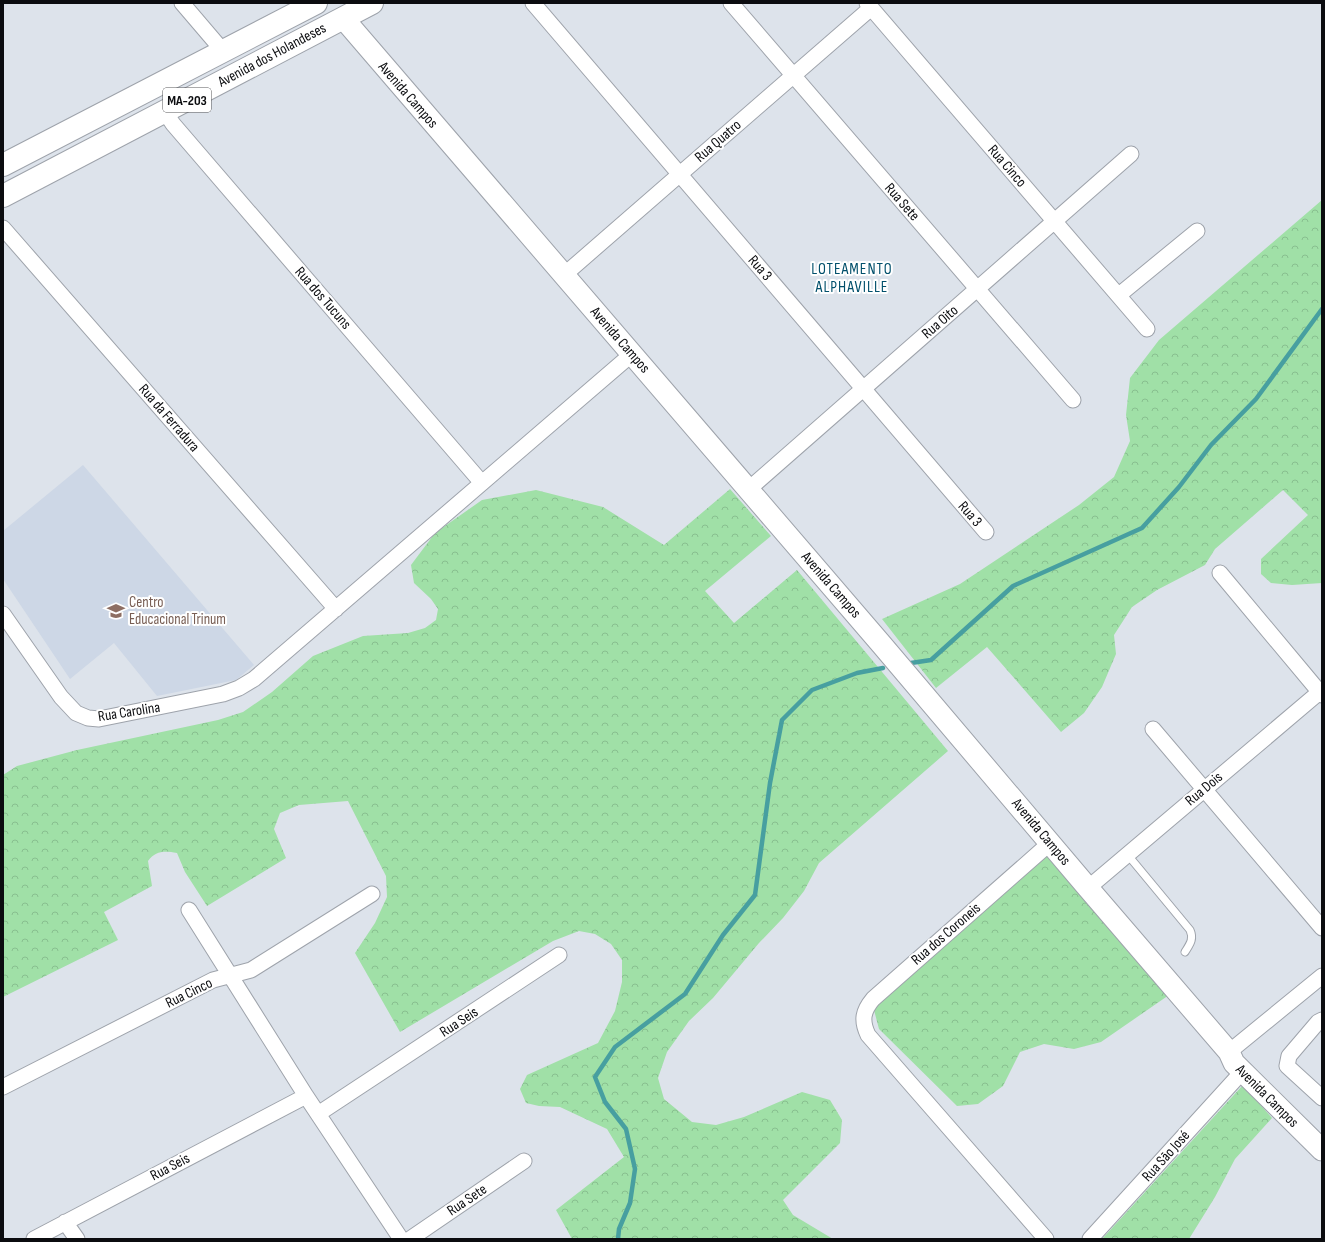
<svg xmlns="http://www.w3.org/2000/svg" width="1325" height="1242" viewBox="0 0 1325 1242" font-family="'Sofia Sans Condensed',sans-serif">
<style>
.built{fill:#cdd7e6}
.forest{fill:url(#forest-crowns)}
.lines{fill:none;stroke-linecap:round;stroke-linejoin:round}
.stream{stroke:#479fa0;stroke-width:4.5}
.lane-casing{stroke:#9ea3ab;stroke-width:9}
.street-casing{stroke:#9ea3ab;stroke-width:17}
.secondary-casing{stroke:#9ea3ab;stroke-width:23}
.primary-casing{stroke:#9ea3ab;stroke-width:24}
.lane{stroke:#fff;stroke-width:7}
.street{stroke:#fff;stroke-width:15}
.secondary{stroke:#fff;stroke-width:21}
.primary{stroke:#fff;stroke-width:22}
.labels{text-anchor:middle;dominant-baseline:central;stroke-width:4;stroke-linejoin:round;paint-order:stroke}
.shield{fill:#fff;stroke:#545557;stroke-width:1}
.shield-label{font-size:14px;font-weight:bold;fill:#0b0c0f}
.street-label{font-size:15px;fill:#0b0c0f;stroke:#fff}
.education-label{font-size:15px;fill:#785e54;stroke:#fff;text-anchor:start}
.neighbourhood-label{font-size:16px;letter-spacing:1px;fill:#014f6b;stroke:#fff}
</style>
<defs>
<pattern id="forest-crowns" width="20" height="18" patternUnits="userSpaceOnUse"><rect width="20" height="18" fill="#a0e0a7"/><path d="M2 6a3 3 0 1 1 6 0M12 15a3 3 0 1 1 6 0" fill="none" stroke="#88bf8f"/></pattern>
</defs>
<rect width="100%" height="100%" fill="#dde3eb"/>
<path class="built" d="M 83,465 L 254,665 L 236,680 L 157,696 L 114,643 L 70,679 L 3,579 L 3,531 Z"/>
<path class="forest" d="M 1322,200 L 1322,583 L 1292,585 L 1271,583 L 1261,574 L 1261,559 L 1308,515 L 1283,490 L 1215,549 L 1205,565 L 1157,590 L 1132,607 L 1114,635 L 1116,654 L 1102,687 L 1084,713 L 1061,732 L 987,647 L 936,688 L 882,619 L 960,584 L 1079,505 L 1114,477 L 1130,441 L 1126,415 L 1130,378 L 1159,340 Z
M 730,489 L 771,536 L 705,591 L 734,623 L 797,570 L 948,751 L 819,863 L 804,891 L 783,918 L 759,943 L 713,998 L 689,1021 L 667,1052 L 658,1078 L 664,1099 L 692,1122 L 716,1125 L 744,1117 L 802,1092 L 830,1100 L 842,1120 L 840,1143 L 783,1200 L 793,1215 L 833,1239 L 572,1239 L 556,1210 L 624,1157 L 607,1129 L 560,1107 L 539,1106 L 526,1103 L 520,1089 L 527,1075 L 598,1043 L 615,1011 L 622,982 L 622,960 L 611,944 L 595,934 L 579,931 L 553,941 L 400,1032 L 355,953 L 375,923 L 387,897 L 386,876 L 348,801 L 299,805 L 280,813 L 274,829 L 286,858 L 207,906 L 185,872 L 177,853 C 165,851 156,850 148,861 L 152,886 L 104,912 L 118,940 L 3,997 L 3,775 L 17,766 L 77,750 L 218,720 L 243,712 L 272,692 L 313,656 L 363,636 L 408,633 L 425,628 L 436,620 L 438,609 L 431,599 L 414,583 L 411,565 L 435,533 L 482,500 L 536,490 L 603,507 L 664,545 Z
M 1047,853 L 1169,995 L 1101,1042 L 1074,1049 L 1044,1044 L 1020,1052 L 1003,1086 L 978,1104 L 957,1106 L 879,1029 L 874,1010 L 875,1002 Z
M 1243,1085 L 1272,1118 L 1235,1159 L 1215,1197 L 1189,1239 L 1102,1239 Z"/>
<g class="lines">
<path class="stream" d="M 911,663 L 931,660 L 1013,586 L 1142,528 L 1179,487 L 1211,445 L 1256,399 L 1322,309
M 618,1239 L 619,1229 L 630,1203 L 635,1169 L 626,1129 L 605,1102 L 595,1077 L 615,1047 L 685,994 L 723,935 L 755,895 L 770,783 L 782,720 L 812,690 L 857,673 L 883,668"/>
<g class="lane-casing">
<path id="lane" d="M 1127,854 L 1190,930 C 1194,939 1190,944 1185,952"/>
</g>
<g class="street-casing">
<path id="street" d="M 182,3 L 223,51
M 533,3 L 986,532
M 731,3 L 1073,400
M 867,3 L 1147,329
M 165,112 L 173,124 L 482,483
M 3,228 L 336,609
M 564,275 L 871,8
M 1119,295 L 1197,231
M 749,489 L 1131,154
M 1220,573 L 1322,695
M 3,614 L 61,697 L 76,713 L 88,718 L 99,719 L 223,694 L 239,688 L 254,679 L 632,354
M 1153,729 L 1322,928
M 1088,888 L 1322,690
M 189,910 L 306,1096 L 401,1239
M 1322,1020 L 1318,1022 L 1289,1056 L 1287,1066 L 1322,1098
M 1229,1052 L 1322,976
M 3,1087 L 213,980 L 251,970 L 372,894
M 318,1114 L 559,955
M 65,1222 L 77,1239
M 34,1239 L 306,1096
M 410,1239 L 524,1161
M 1046,1239 L 868,1035 C 861,1020 863,1011 873,999 L 1050,843
M 1090,1239 L 1242,1072"/>
</g>
<g class="secondary-casing">
<path id="secondary" d="M 343,18 L 882,645 L 1088,888 L 1229,1052 L 1234,1063 L 1322,1150"/>
</g>
<g class="primary-casing">
<path id="primary" d="M 3,165 L 316,3
M 3,196 L 372,3"/>
</g>
<use href="#lane" class="lane"/>
<use href="#street" class="street"/>
<use href="#secondary" class="secondary"/>
<use href="#primary" class="primary"/>
</g>
<defs>
<g id="school-bare" transform="scale(1.38)"><path d="M0-5L7-2L0 1L-7-2ZM-4 1L0 2.5L4 1V4Q0 6-4 4Z" fill="#8d6e63" stroke="#fff" stroke-width="2.5" paint-order="stroke"/></g>
</defs>
<g fill-rule="evenodd">
<use href="#school-bare" x="116" y="611"/>
</g>
<g class="labels">
<rect class="shield" x="163" y="88" width="48" height="24" rx="3"/>
<g class="shield-label">
<text x="187" y="100">MA-203</text>
</g>
<g class="street-label">
<text transform="translate(272 55) rotate(-28)">Avenida dos Holandeses</text>
<text transform="translate(408 95) rotate(49)">Avenida Campos</text>
<text transform="translate(718 141) rotate(-41)">Rua Quatro</text>
<text transform="translate(1007 166) rotate(49)">Rua Cinco</text>
<text transform="translate(902 202) rotate(49)">Rua Sete</text>
<text transform="translate(760 268) rotate(49)">Rua 3</text>
<text transform="translate(323 298) rotate(49)">Rua dos Tucuns</text>
<text transform="translate(940 322) rotate(-41)">Rua Oito</text>
<text transform="translate(620 340) rotate(49)">Avenida Campos</text>
<text transform="translate(169 418) rotate(49)">Rua da Ferradura</text>
<text transform="translate(970 514) rotate(49)">Rua 3</text>
<text transform="translate(831 585) rotate(49)">Avenida Campos</text>
<text transform="translate(129 712) rotate(-9)">Rua Carolina</text>
<text transform="translate(1204 789) rotate(-40)">Rua Dois</text>
<text transform="translate(1041 832) rotate(50)">Avenida Campos</text>
<text transform="translate(946 934) rotate(-41)">Rua dos Coroneis</text>
<text transform="translate(189 993) rotate(-26)">Rua Cinco</text>
<text transform="translate(459 1022) rotate(-33)">Rua Seis</text>
<text transform="translate(1267 1096) rotate(45)">Avenida Campos</text>
<text transform="translate(1166 1156) rotate(-48)">Rua São José</text>
<text transform="translate(170 1167) rotate(-28)">Rua Seis</text>
<text transform="translate(467 1200) rotate(-34)">Rua Sete</text>
</g>
<g class="education-label">
<text x="129" y="602">Centro<tspan x="129" dy="17">Educacional Trinum</tspan></text>
</g>
<g class="neighbourhood-label">
<text x="852" y="269">LOTEAMENTO<tspan x="852" dy="18">ALPHAVILLE</tspan></text>
</g>
</g>
<rect width="1325" height="1242" fill="none" stroke="#0b0c0f" stroke-width="8"/>
</svg>
